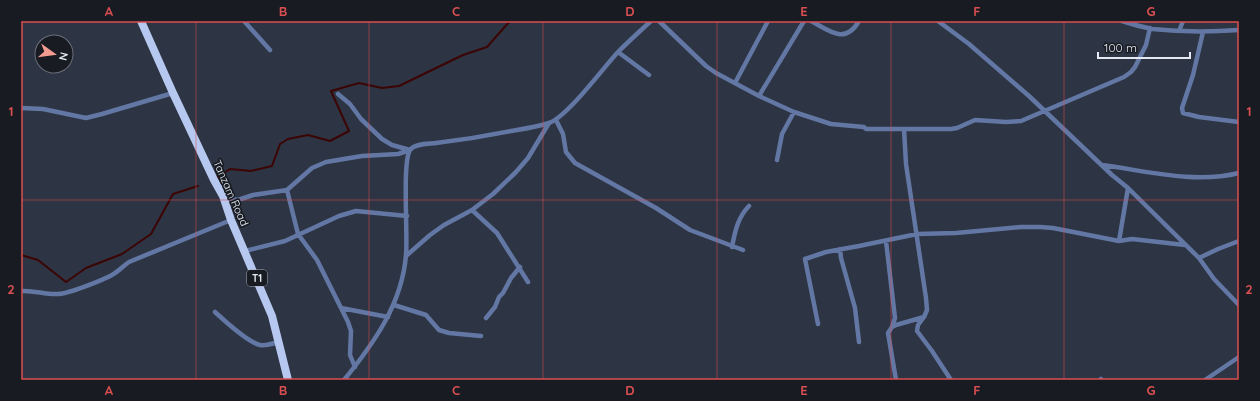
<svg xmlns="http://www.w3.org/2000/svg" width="1260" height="401" viewBox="0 0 1260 401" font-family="Quicksand,sans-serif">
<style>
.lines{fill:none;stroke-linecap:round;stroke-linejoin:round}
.stream{stroke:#3c0505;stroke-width:2}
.minor{stroke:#6377a5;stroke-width:4.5}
.trunk{stroke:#b6c8f0;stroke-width:8}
.grid{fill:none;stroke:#d94f51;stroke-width:1;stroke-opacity:0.55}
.labels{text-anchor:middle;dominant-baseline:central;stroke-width:3.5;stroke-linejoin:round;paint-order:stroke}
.shield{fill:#181b22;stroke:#a7abb4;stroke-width:1}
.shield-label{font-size:10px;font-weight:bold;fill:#e4e9f3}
.street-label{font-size:11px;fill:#e4e9f3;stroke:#181b22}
.neatline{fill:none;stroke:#d94f51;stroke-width:1.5}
.grid-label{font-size:13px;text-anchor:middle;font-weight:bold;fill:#d94f51}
</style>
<rect width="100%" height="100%" fill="#2d3443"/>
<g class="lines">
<path class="stream" d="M 216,178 L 230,169 L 251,171 L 272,166 L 280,144 L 288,139 L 308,135 L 330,141 L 349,131 L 331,91 L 359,83 L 382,88 L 399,86 L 463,55 L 487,47 L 510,21
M 21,255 L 38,260 L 66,282 L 86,268 L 122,254 L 151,234 L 173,194 L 198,186"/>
<path class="minor" d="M 244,21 L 270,50
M 659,21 L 706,66 L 716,73 L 759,96 L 794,112 L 831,124 L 864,127 L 866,129 L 951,129 L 957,128 L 975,120 L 1006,122 L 1021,121 L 1124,77 L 1131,72 L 1135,67 L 1146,45 L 1150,28
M 811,21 C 830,31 845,45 859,21
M 938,21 L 969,44 L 1029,96 L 1112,175 L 1128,188 L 1199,258 L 1214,279 L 1239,305
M 1122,21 C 1131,24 1142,27 1152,29 C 1181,32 1210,32 1239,30
M 1179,31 L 1183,21
M 1203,32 L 1193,75 L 1182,108 L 1183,113 L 1199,117 L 1239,122
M 618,52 L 649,75
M 735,83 L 768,21
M 338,94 L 350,104 L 361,119 L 382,139 L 392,145 L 410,150
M 759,96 L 804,21
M 21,108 L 43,109 L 86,118 L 102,114 L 173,93
M 556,120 L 563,134 L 566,152 L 575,163 L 656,208 L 690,230 L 743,250
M 777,160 L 782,134 L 794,112
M 1102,165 C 1147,171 1194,184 1239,173
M 287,190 L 298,234 L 317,260 L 348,322 L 351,331 L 350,355 L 355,367
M 223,196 L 232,199 L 238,200 L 253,195 L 287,190 L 312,168 L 326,162 L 362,156 L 398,154 L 410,150
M 472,210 L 497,233 L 528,282
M 886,241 L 895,318 L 892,327
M 1119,241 L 1128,188
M 732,247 C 735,231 738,217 749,206
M 840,249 L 841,258 L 855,308 L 859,342
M 245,251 L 285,241 L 339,216 L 356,211 L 407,216
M 406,256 L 430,235 L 444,225 L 472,210 L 493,194 L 516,172 L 528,158 L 549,123
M 1199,258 L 1218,249 L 1239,241
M 21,291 C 34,290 46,295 58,294 C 68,294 103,280 112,275 C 118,272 123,266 129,262 L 231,220
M 394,305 L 426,315 L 439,330 L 449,333 L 481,336
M 341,308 L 388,317
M 215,312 C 225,321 247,342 260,345 C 266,346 272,344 278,342
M 924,317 L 918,325 L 917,331 L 932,351 L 951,380
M 486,318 L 495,307 L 499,297 L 503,293 L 511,278 L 520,267
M 818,324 L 805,259 L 826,252 L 859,246 L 917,234 L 956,233 L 1021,227 L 1040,227 L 1053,228 L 1119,241 L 1132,239 L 1185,245
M 344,380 C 374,343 402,304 406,255 C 408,234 402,163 410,150 C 415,143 429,144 436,143 C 461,140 486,136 511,131 C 523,129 537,127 549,123 C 567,117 603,68 618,52 C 629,41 640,31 651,21
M 896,380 L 888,333 L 892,327 L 896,325 L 924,317 L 927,310 L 926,298 L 906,164 L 904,129
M 1100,380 L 1101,379
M 1205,380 L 1239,357"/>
<path class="trunk" d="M 141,21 L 173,93 L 214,180 L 223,196 L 231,220 L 272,316 L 288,380"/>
</g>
<path class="grid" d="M 196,21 L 196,380M 369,21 L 369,380M 543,21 L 543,380M 717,21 L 717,380M 891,21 L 891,380M 1064,21 L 1064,380M 21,200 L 1239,200"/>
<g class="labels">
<rect class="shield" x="247" y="270" width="20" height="16" rx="3"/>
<g class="shield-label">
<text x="257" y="278">T1</text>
</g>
<g class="street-label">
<text transform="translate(231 193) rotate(66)">Tanzam Road</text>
</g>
</g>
<rect width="1260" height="401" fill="none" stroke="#181b22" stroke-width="44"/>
<g transform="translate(54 54) rotate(104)"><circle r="19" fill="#181b22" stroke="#6a6d76"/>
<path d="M0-3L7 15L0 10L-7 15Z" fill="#f59c92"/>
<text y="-6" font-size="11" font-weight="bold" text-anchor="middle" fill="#e4e9f3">N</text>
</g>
<path d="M1098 52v6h92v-6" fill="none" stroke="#e4e9f3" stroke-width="2"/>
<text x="1104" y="52" font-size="12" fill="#e4e9f3" stroke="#181b22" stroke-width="3" paint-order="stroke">100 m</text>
<rect x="22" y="22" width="1216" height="357" class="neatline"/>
<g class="grid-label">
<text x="109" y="16">A</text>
<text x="283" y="16">B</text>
<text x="456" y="16">C</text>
<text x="630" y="16">D</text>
<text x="804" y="16">E</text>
<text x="977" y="16">F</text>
<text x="1151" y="16">G</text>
<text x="11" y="116">1</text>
<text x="1249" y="116">1</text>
<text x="11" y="294">2</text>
<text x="1249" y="294">2</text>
<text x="109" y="395">A</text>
<text x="283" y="395">B</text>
<text x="456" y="395">C</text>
<text x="630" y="395">D</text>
<text x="804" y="395">E</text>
<text x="977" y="395">F</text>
<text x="1151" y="395">G</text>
</g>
</svg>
